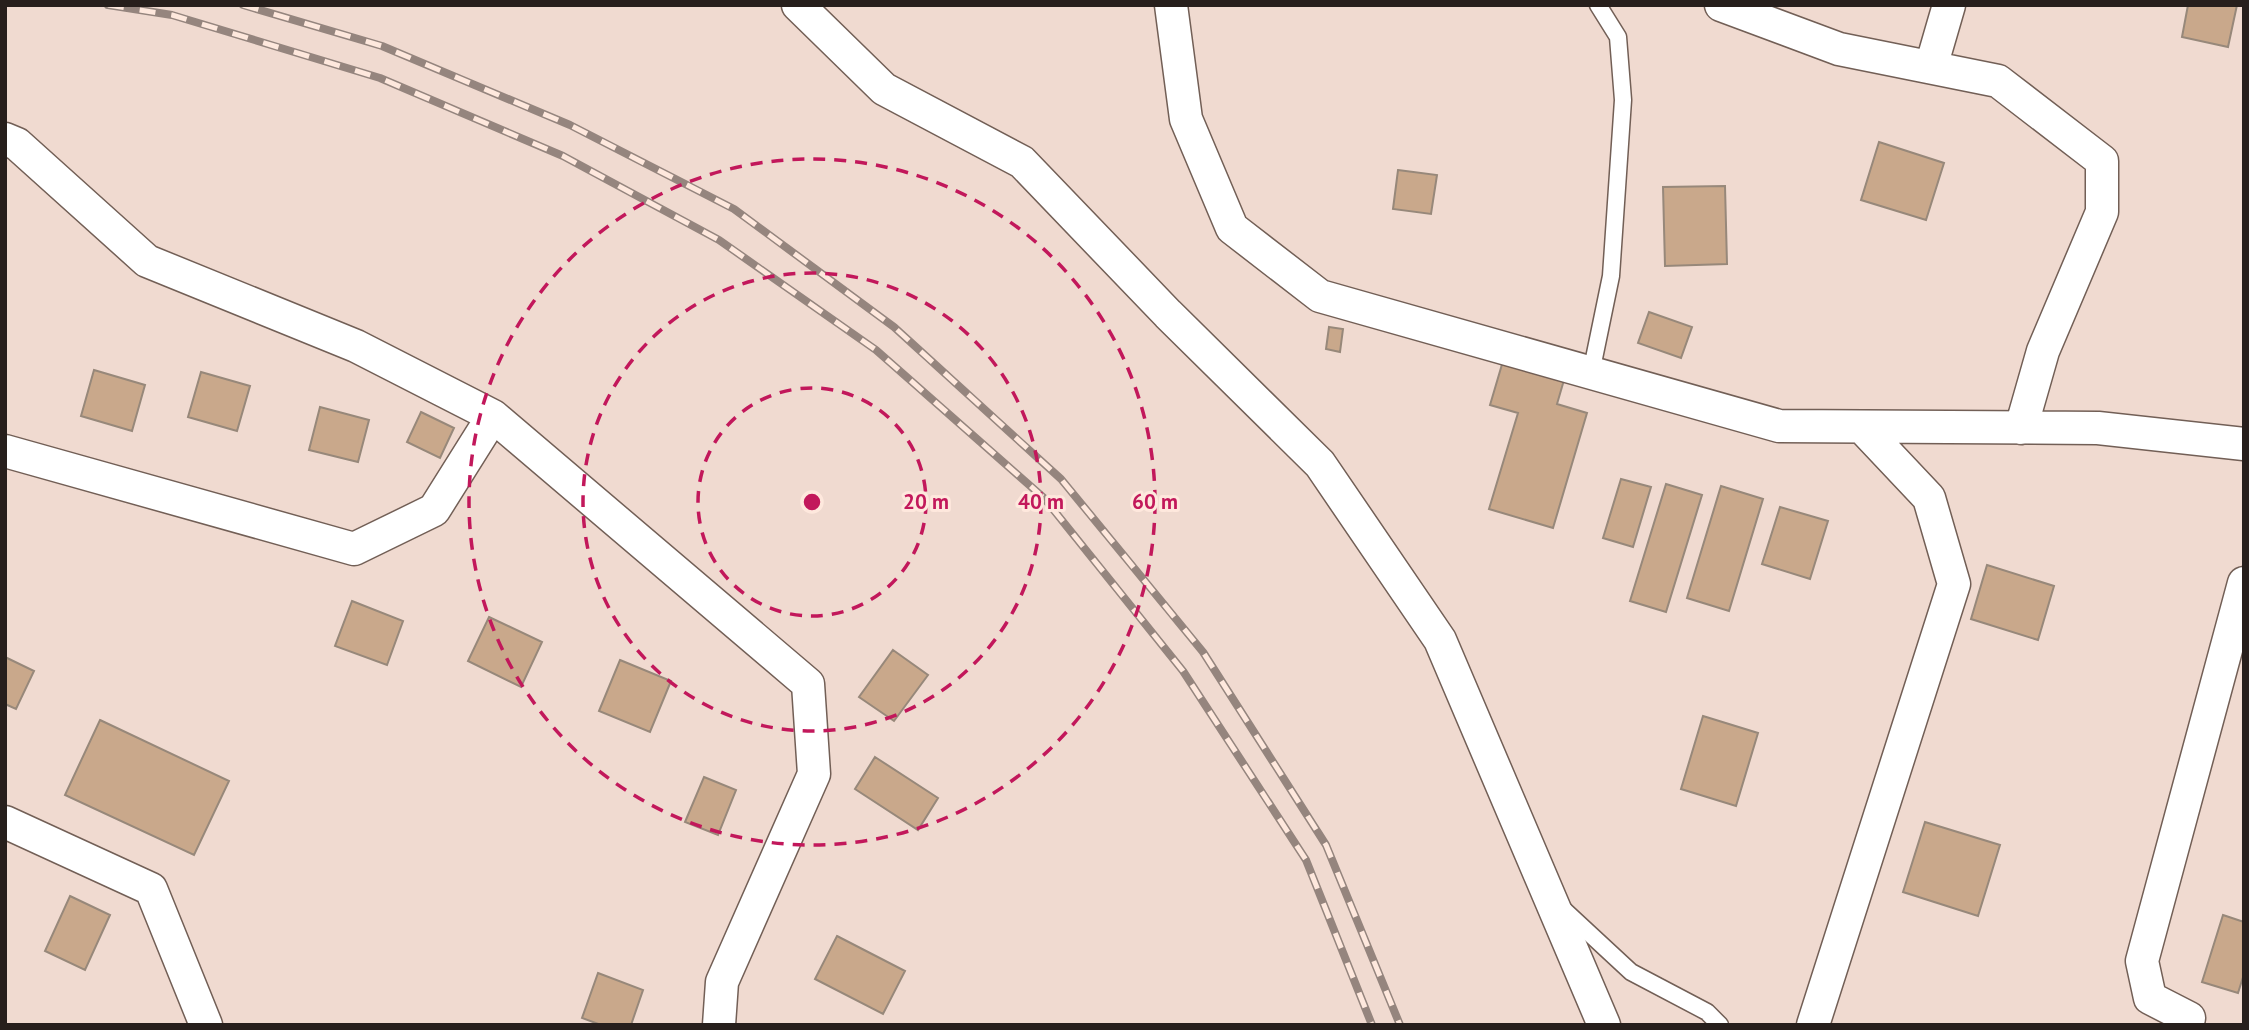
<svg xmlns="http://www.w3.org/2000/svg" width="2249" height="1030" viewBox="0 0 2249 1030" font-family="'PT Sans',sans-serif">
<style>
.building{fill:#c9a88b;stroke:#97887a;stroke-width:2}
.lines{fill:none;stroke-linecap:round;stroke-linejoin:round}
.lane-casing{stroke:#725f56;stroke-width:19}
.street-casing{stroke:#725f56;stroke-width:35}
.lane{stroke:#fff;stroke-width:16}
.street{stroke:#fff;stroke-width:32}
.rail-casing{stroke:#95857e;stroke-width:8}
.rail{stroke:#fee8dd;stroke-width:5;stroke-dasharray:16;stroke-linecap:butt}
.ring{fill:none;stroke:#c2185b;stroke-width:3.5;stroke-dasharray:12 9}
.centre{fill:#c2185b;stroke:#fee8dd;stroke-width:3.5}
.ring-label{font-size:21px;text-anchor:middle;font-weight:bold;fill:#c2185b;stroke:#fee8dd;stroke-width:6;stroke-linejoin:round;paint-order:stroke}
</style>
<rect width="100%" height="100%" fill="#f0dad0"/>
<path class="building" d="M 2188,5 L 2237,5 L 2228,47 L 2182,37 Z
M 1879,142 L 1944,163 L 1926,220 L 1861,200 Z
M 1398,170 L 1437,175 L 1431,214 L 1393,209 Z
M 1725,186 L 1727,264 L 1665,266 L 1663,187 Z
M 1649,312 L 1692,327 L 1681,358 L 1638,343 Z
M 1329,327 L 1343,329 L 1340,352 L 1326,349 Z
M 1503,361 L 1564,380 L 1557,404 L 1587,413 L 1553,528 L 1489,509 L 1518,413 L 1490,405 Z
M 94,370 L 145,385 L 132,431 L 81,416 Z
M 201,372 L 250,386 L 237,431 L 188,417 Z
M 320,407 L 369,420 L 358,462 L 309,450 Z
M 421,412 L 454,428 L 440,458 L 407,442 Z
M 1621,479 L 1651,487 L 1633,547 L 1603,538 Z
M 1666,484 L 1702,495 L 1666,612 L 1630,601 Z
M 1721,486 L 1763,499 L 1729,611 L 1687,598 Z
M 1780,507 L 1828,521 L 1810,579 L 1762,564 Z
M 1987,565 L 2054,586 L 2038,640 L 1971,619 Z
M 352,601 L 403,621 L 387,665 L 335,646 Z
M 489,617 L 542,642 L 521,687 L 468,661 Z
M 893,650 L 928,675 L 894,721 L 859,697 Z
M 5,657 L 34,671 L 16,709 L 5,704 Z
M 620,660 L 671,681 L 650,732 L 599,711 Z
M 1703,716 L 1758,733 L 1736,806 L 1681,789 Z
M 100,720 L 229,781 L 194,855 L 65,795 Z
M 875,757 L 938,798 L 918,830 L 855,789 Z
M 704,777 L 736,790 L 718,835 L 685,822 Z
M 1925,822 L 2000,845 L 1978,916 L 1903,892 Z
M 70,896 L 110,915 L 85,970 L 45,951 Z
M 2223,915 L 2244,922 L 2244,974 L 2238,993 L 2202,982 Z
M 837,936 L 905,971 L 883,1014 L 815,979 Z
M 598,973 L 643,990 L 631,1025 L 601,1025 L 582,1018 Z"/>
<g class="lines">
<g class="lane-casing">
<path id="lane" d="M 1591,373 L 1611,276 L 1623,100 L 1618,37 L 1598,5
M 1563,909 L 1631,972 L 1707,1012 L 1720,1025"/>
</g>
<g class="street-casing">
<path id="street" d="M 798,5 L 884,89 L 1022,162 L 1168,314 L 1320,464 L 1440,640 L 1604,1025
M 1171,5 L 1186,119 L 1232,228 L 1320,296 L 1779,426 L 2098,428 L 2244,444
M 1721,5 L 1839,49 L 1998,81 L 2102,161 L 2102,212 L 2043,351 L 2021,428
M 1931,67 L 1949,5
M 5,139 L 17,144 L 147,261 L 356,346 L 493,416 L 808,684 L 814,774 L 722,982 L 719,1025
M 5,451 L 354,549 L 434,510 L 493,416
M 5,822 L 151,889 L 206,1025
M 2189,1018 L 2150,998 L 2142,961 L 2244,583
M 1813,1025 L 1954,584 L 1929,498 L 1862,427"/>
</g>
<use href="#lane" class="lane"/>
<use href="#street" class="street"/>
<g class="rail-casing">
<path id="rail" d="M 108,5 L 172,15 L 380,78 L 563,156 L 719,240 L 876,350 L 1044,498 L 1183,671 L 1306,860 L 1372,1025
M 243,5 L 382,46 L 570,125 L 734,209 L 894,327 L 1061,479 L 1203,652 L 1326,845 L 1400,1025"/>
</g>
<use href="#rail" class="rail"/>
</g>
<g class="ring">
<circle cx="812" cy="502" r="114"/>
<circle cx="812" cy="502" r="229"/>
<circle cx="812" cy="502" r="343"/>
</g>
<circle cx="812" cy="502" r="10" class="centre"/>
<g class="ring-label">
<text x="926" y="509">20 m</text>
<text x="1041" y="509">40 m</text>
<text x="1155" y="509">60 m</text>
</g>
<rect width="2249" height="1030" fill="none" stroke="#271f1c" stroke-width="14"/>
</svg>
